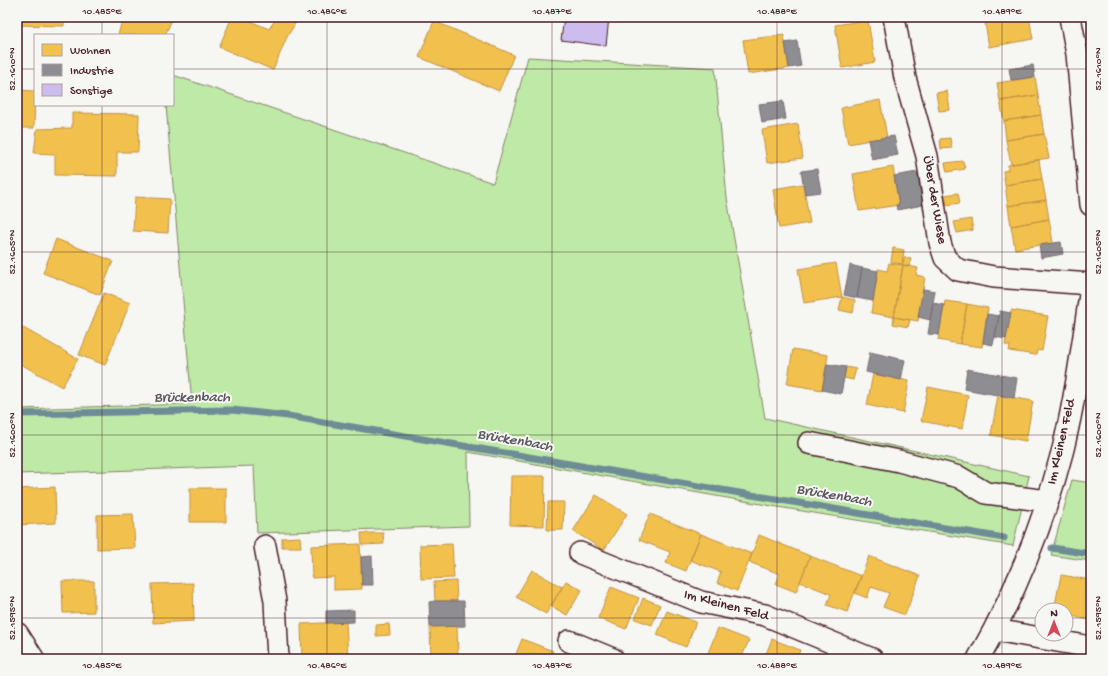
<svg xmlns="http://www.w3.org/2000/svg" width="1108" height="676" viewBox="0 0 1108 676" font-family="'Gochi Hand',sans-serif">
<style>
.green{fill:#bfe9a6;stroke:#848468}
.homes{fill:#f2c14e;stroke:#c09044}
.industry{fill:#8d8d92;stroke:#796c73}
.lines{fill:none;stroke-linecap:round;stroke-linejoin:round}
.stream{stroke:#6d8c96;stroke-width:7}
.building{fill:#ccbdee;stroke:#4a1f2b}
.minor-casing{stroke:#4a1f2b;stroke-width:24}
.tertiary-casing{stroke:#4a1f2b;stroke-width:25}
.minor{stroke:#f6f6f2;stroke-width:21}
.tertiary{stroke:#f6f6f2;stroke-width:22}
.ticks{fill:none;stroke:#4a1f2b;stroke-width:1;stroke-opacity:0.45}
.labels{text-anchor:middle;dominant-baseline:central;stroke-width:4;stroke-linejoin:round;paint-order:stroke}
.street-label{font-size:14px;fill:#4a1f2b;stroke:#f6f6f2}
.water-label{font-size:15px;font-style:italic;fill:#5b5660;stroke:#f6f6f2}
.neatline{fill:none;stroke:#4a1f2b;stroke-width:1.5}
.ticks-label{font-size:10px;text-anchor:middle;fill:#4a1f2b}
</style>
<rect width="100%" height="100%" fill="#f6f6f2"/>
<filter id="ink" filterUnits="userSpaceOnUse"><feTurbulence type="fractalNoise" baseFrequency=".025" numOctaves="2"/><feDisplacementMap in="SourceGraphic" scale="8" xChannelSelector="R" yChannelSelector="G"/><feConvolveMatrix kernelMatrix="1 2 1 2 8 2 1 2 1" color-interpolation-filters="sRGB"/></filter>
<g filter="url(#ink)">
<path class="green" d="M 528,57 L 715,68 L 727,198 L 765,418 L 1029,476 L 1013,546 L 778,507 L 468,452 L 469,526 L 257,533 L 254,466 L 17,474 L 17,409 L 192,404 L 166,105 L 173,105 L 173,75 L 493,183 Z
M 1072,480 L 1091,483 L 1091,561 L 1051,555 Z"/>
<path class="homes" d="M 17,17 L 64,17 L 64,26 L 17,25 Z
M 123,17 L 173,17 L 165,35 L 118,35 Z
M 232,17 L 241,17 L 269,29 L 277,17 L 299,17 L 287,37 L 273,70 L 219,47 Z
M 984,17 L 1029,17 L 1033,39 L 989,47 Z
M 868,20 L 875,62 L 842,68 L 835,25 Z
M 434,21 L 514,55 L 499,91 L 419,57 Z
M 784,35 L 789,68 L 748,74 L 743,40 Z
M 1035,77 L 1038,95 L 1000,101 L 997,83 Z
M 17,90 L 35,91 L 34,128 L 17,128 Z
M 947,91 L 950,110 L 939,111 L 936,93 Z
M 1038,95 L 1041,115 L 1004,121 L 1000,101 Z
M 880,100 L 887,137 L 848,144 L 841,108 Z
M 72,113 L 139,114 L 138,152 L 117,152 L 117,176 L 55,175 L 55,154 L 34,153 L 37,129 L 72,128 Z
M 1041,115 L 1044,134 L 1006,140 L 1004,121 Z
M 798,124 L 803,158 L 767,163 L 762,130 Z
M 1044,134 L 1049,158 L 1011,164 L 1006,140 Z
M 950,138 L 952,148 L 941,149 L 940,139 Z
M 1039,160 L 1042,179 L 1005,185 L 1003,171 L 1008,170 L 1008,165 Z
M 963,161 L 965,169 L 947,172 L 945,163 Z
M 893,167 L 899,205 L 859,211 L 853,174 Z
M 1042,179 L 1046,200 L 1008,206 L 1005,185 Z
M 803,184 L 810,223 L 779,228 L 773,189 Z
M 958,193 L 960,203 L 947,205 L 945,195 Z
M 135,197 L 170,199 L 168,233 L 133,231 Z
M 1046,200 L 1049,219 L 1011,226 L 1008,206 Z
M 971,219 L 973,230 L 957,233 L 954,222 Z
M 1049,219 L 1053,243 L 1015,249 L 1011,226 Z
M 56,239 L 113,261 L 100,295 L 43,273 Z
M 893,248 L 904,250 L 902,264 L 891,262 Z
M 904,257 L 911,259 L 909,267 L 903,265 Z
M 836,263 L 842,297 L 804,303 L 798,269 Z
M 889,263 L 903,265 L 894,317 L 871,313 L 878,269 L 887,271 Z
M 903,265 L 918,268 L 916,275 L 925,277 L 918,321 L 894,317 Z
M 104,293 L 130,303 L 105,365 L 79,355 Z
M 842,297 L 855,300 L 853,313 L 839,310 Z
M 945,301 L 967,304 L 960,344 L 938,340 Z
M 967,304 L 988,308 L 982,347 L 960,344 Z
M 1011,310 L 1048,316 L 1042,351 L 1037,350 L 1036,355 L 1009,351 L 1010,346 L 1005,345 Z
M 894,317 L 910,320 L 908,327 L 893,324 Z
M 18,325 L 78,359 L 62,387 L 17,362 Z
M 793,349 L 828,355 L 822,390 L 787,384 Z
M 846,367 L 856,369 L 853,380 L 844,378 Z
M 873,374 L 909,381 L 903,413 L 867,405 Z
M 928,387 L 968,395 L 962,429 L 921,421 Z
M 998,395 L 1033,401 L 1026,441 L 991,435 Z
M 511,476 L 545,476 L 544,526 L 510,525 Z
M 55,487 L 56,523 L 17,525 L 17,489 Z
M 190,488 L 226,488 L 226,522 L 190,522 Z
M 596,495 L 627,514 L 604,550 L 573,531 Z
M 548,502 L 564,502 L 563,530 L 547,530 Z
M 133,514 L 135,548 L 97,549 L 97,515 Z
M 650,514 L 701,534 L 686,571 L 666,563 L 670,552 L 639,540 Z
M 361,533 L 383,533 L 384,544 L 362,545 Z
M 701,534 L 752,554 L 737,591 L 717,583 L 721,572 L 690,560 Z
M 759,535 L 810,556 L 796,592 L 776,584 L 780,574 L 749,562 Z
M 300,537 L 301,547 L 282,547 L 282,538 Z
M 360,544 L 362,589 L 334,590 L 334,577 L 312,578 L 311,546 Z
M 452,544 L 454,578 L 421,579 L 420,545 Z
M 810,556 L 861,576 L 847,612 L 827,605 L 831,594 L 800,582 Z
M 869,556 L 920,576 L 905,615 L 883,607 L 889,593 L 871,587 L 867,598 L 855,593 Z
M 532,570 L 562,587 L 546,614 L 516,597 Z
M 1061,575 L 1091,580 L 1091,620 L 1066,615 L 1066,610 L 1054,610 Z
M 62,581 L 94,581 L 94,612 L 63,613 Z
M 456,581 L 457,601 L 435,601 L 434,582 Z
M 566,581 L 582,590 L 567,615 L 551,606 Z
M 193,583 L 194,621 L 153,623 L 152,584 Z
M 611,587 L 639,598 L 626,629 L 598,618 Z
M 643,598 L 660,605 L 652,625 L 635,619 Z
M 667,611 L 696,622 L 686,647 L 657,635 Z
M 346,622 L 348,659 L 302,659 L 301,624 Z
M 389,624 L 390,635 L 376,636 L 376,625 Z
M 457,626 L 458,659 L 431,659 L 430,627 Z
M 718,628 L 749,640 L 741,659 L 706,658 Z
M 522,639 L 553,651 L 549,659 L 514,659 Z
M 772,639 L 800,650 L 797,659 L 764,659 Z"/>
<path class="industry" d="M 797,41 L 801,66 L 789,68 L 785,43 Z
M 1033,65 L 1035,77 L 1011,80 L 1009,69 Z
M 783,101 L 786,119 L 762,123 L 759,104 Z
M 894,136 L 898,155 L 872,160 L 868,140 Z
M 817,169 L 821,192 L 805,194 L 801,171 Z
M 917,172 L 923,205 L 897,210 L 896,205 L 899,205 L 894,176 Z
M 1061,242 L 1063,254 L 1041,258 L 1039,245 Z
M 850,265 L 862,268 L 857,298 L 844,295 Z
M 862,268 L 878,271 L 873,301 L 857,298 Z
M 923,289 L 935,291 L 930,320 L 918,317 Z
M 933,303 L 944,305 L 939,335 L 928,334 Z
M 1000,311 L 1011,313 L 1006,339 L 995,337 Z
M 987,314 L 999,316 L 993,345 L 983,343 Z
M 870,352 L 905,360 L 901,380 L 866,372 Z
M 827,364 L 846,367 L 841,394 L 822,390 Z
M 967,369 L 1017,378 L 1014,398 L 964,389 Z
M 372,556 L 373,585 L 362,585 L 361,557 Z
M 435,601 L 464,601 L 465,626 L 430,627 L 429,602 Z
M 354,610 L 354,622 L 326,623 L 326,611 Z"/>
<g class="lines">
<path class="stream" d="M 17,414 L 232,410 L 288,416 L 1004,538
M 1052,548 L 1091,554"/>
</g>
<path class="building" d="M 564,17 L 609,17 L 606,46 L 561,40 Z"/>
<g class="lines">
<g class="minor-casing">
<path id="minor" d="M 894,17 L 905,78 L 927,156 L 940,243 L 945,258 L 958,270 L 994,277 L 1091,284
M 1070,17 L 1077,54 L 1091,205
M 809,443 L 899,461 L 959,477 L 986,493 L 1048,501
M 265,546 L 275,601 L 278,659
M 580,553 L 701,602 L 765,615 L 872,659
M 995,630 L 1091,647
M 569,641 L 613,659
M 978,659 C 1016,593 1044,522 1063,449 C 1076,396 1083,341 1091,288"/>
</g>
<g class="tertiary-casing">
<path id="tertiary" d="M 17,634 L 33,659"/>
</g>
<use href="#minor" class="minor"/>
<use href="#tertiary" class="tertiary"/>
</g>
</g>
<path class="ticks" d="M 102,17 L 102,35M 327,17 L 327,659M 552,17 L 552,659M 777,17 L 777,659M 1002,17 L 1002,659M 17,69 L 35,69M 173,69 L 1091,69M 102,105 L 102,659M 17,252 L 1091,252M 17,435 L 1091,435M 17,618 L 1042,618M 1066,618 L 1091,618"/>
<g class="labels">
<g class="street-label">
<text transform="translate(934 200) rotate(80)">Über der Wiese</text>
<text transform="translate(1062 442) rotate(-77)">Im Kleinen Feld</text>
<text transform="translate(726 606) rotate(15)">Im Kleinen Feld</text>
</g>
<g class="water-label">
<text x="192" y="398">Brückenbach</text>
<text transform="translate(515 441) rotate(10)">Brückenbach</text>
<text transform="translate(834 496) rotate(10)">Brückenbach</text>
</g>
</g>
<rect width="1108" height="676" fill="none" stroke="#f6f6f2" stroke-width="44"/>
<rect x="34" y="34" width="140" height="72" fill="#f6f6f2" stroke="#b1a0a2"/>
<rect x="42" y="44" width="20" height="12" fill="#f2c14e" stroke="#b1a0a2"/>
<text x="70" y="54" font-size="12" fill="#4a1f2b">Wohnen</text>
<rect x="42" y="64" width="20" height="12" fill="#8d8d92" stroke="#b1a0a2"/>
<text x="70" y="74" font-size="12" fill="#4a1f2b">Industrie</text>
<rect x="42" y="84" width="20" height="12" fill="#ccbdee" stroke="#b1a0a2"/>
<text x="70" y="94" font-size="12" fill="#4a1f2b">Sonstige</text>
<g transform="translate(1054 622)"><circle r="19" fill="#f6f6f2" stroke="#b1a0a2"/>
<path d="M0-3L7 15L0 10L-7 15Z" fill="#d1495b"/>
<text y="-6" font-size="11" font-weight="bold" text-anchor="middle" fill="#4a1f2b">N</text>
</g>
<rect x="22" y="22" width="1064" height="632" class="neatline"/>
<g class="ticks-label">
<text x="102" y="14">10.485°E</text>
<text x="327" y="14">10.486°E</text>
<text x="552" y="14">10.487°E</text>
<text x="777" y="14">10.488°E</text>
<text x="1002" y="14">10.489°E</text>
<text transform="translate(11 69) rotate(-90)" y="4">52.1610°N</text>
<text transform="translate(1097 69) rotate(-90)" y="4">52.1610°N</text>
<text transform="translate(11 252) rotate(-90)" y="4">52.1605°N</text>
<text transform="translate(1097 252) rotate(-90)" y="4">52.1605°N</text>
<text transform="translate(11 435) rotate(-90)" y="4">52.1600°N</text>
<text transform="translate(1097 435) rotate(-90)" y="4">52.1600°N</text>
<text transform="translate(11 618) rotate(-90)" y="4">52.1595°N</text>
<text transform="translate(1097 618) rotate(-90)" y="4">52.1595°N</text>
<text x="102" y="668">10.485°E</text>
<text x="327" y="668">10.486°E</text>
<text x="552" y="668">10.487°E</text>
<text x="777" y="668">10.488°E</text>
<text x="1002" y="668">10.489°E</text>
</g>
</svg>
